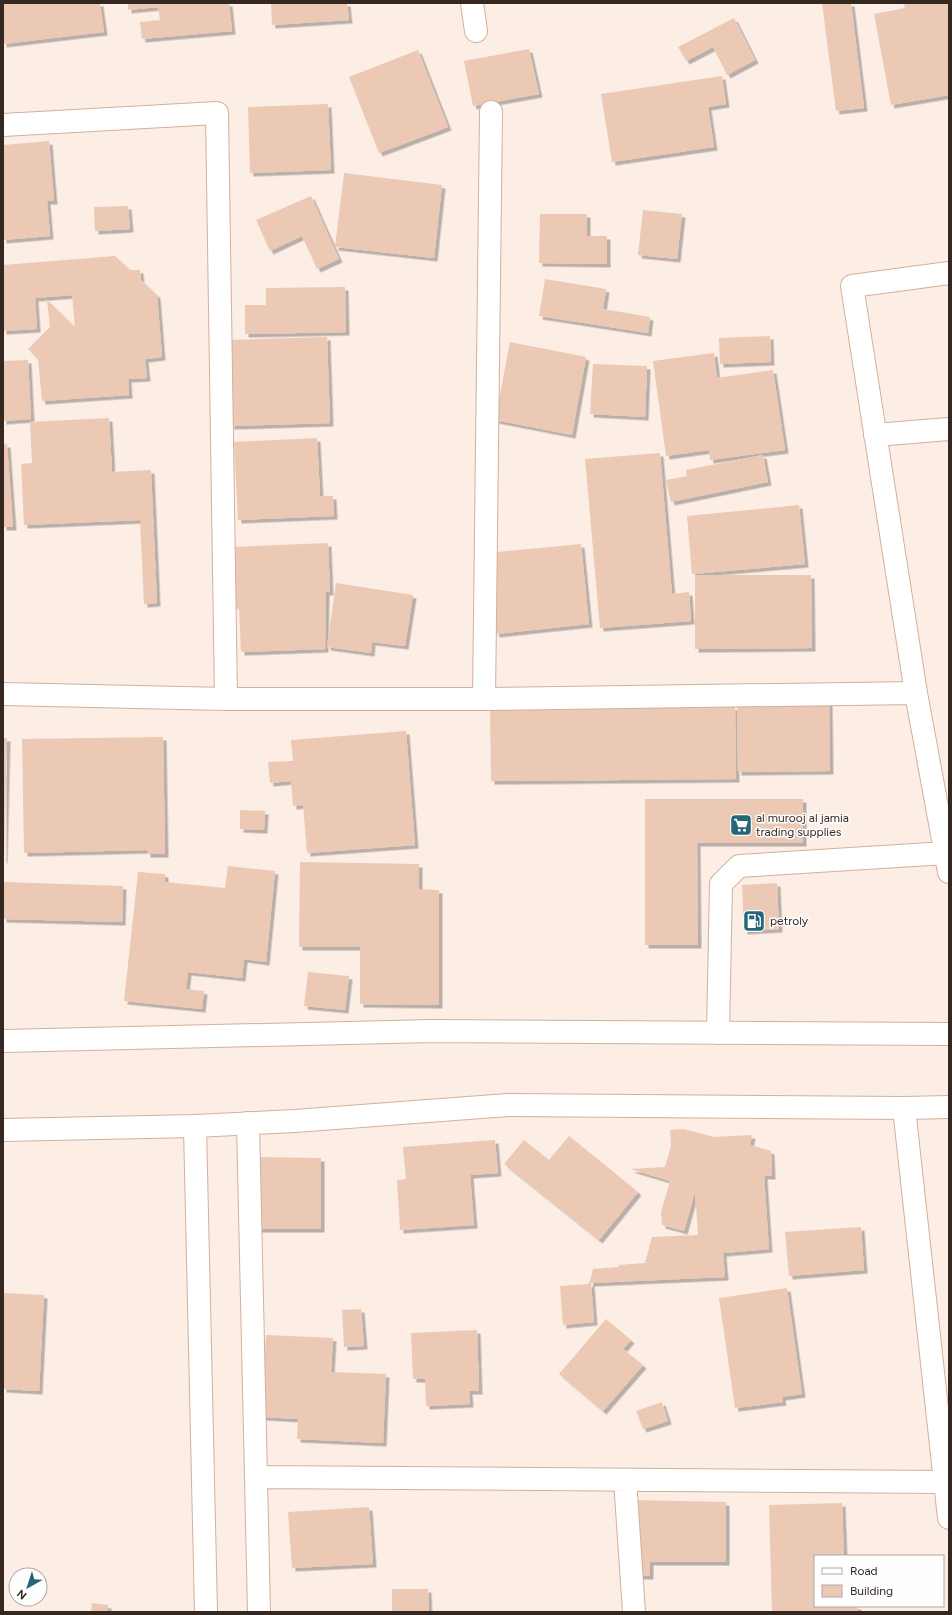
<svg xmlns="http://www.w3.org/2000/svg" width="952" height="1615" viewBox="0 0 952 1615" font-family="Figtree,sans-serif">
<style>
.building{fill:#ebc9b5;filter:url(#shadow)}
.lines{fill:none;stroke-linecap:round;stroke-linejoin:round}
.street-casing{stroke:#d2b09d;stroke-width:24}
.secondary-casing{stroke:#d2b09d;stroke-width:24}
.street{stroke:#fff;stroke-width:22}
.secondary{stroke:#fff;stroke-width:22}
.labels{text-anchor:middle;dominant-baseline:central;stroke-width:3;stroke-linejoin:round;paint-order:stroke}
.poi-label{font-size:12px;fill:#352821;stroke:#fefefe;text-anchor:start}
</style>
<defs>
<filter id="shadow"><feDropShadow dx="3.5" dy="3.5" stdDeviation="0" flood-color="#0004"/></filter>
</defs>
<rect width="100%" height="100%" fill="#fcede5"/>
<path class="building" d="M 3,3 L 100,3 L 104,32 L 3,44 Z
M 128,3 L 229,3 L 232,31 L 142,39 L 140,22 L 160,20 L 158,7 L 128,10 Z
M 271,3 L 347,3 L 349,20 L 272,25 Z
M 822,3 L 851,3 L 864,108 L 836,111 Z
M 903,3 L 949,3 L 949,95 L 891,105 L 874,14 L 905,8 Z
M 734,18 L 755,60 L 727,75 L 713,47 L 686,61 L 678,47 Z
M 529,49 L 539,94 L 473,106 L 464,61 Z
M 418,50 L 448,127 L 379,153 L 349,77 Z
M 722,76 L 726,104 L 708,107 L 714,147 L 612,162 L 601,94 Z
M 328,104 L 331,170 L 250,173 L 248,107 Z
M 49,141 L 54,201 L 47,201 L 50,236 L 3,240 L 3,145 Z
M 344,173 L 442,185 L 434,258 L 335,247 Z
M 311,196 L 339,259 L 317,269 L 302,236 L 270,251 L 256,220 Z
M 128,206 L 130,229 L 95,231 L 94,207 Z
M 643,210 L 682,214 L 677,259 L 638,255 Z
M 540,214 L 587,214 L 587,236 L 607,236 L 607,264 L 539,263 Z
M 115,256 L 130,270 L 140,270 L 141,280 L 157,295 L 162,357 L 145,359 L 147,378 L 128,379 L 129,395 L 42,401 L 38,359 L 28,349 L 50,327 L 47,300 L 75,327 L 72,295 L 35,298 L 37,329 L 3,331 L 3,265 Z
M 545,279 L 606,289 L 603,309 L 650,317 L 648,333 L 539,316 Z
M 345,287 L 346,332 L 245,334 L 245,305 L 266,305 L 266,288 Z
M 770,336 L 771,362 L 720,364 L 719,338 Z
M 327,337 L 330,423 L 231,426 L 228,340 Z
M 510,342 L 586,357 L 572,435 L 495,420 Z
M 714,353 L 717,378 L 773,370 L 785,450 L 710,460 L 709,450 L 666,456 L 653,361 Z
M 28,360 L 31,419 L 3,421 L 3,361 Z
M 593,364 L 647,366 L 645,417 L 590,414 Z
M 109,418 L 112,472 L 151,470 L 157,603 L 144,604 L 140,520 L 24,525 L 21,464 L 32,463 L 30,422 Z
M 317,438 L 320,496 L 333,496 L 334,516 L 238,520 L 234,442 Z
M 3,444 L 7,444 L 13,527 L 3,527 Z
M 660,453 L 672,594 L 689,592 L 691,621 L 600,628 L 585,459 Z
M 763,455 L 768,482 L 671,502 L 666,480 L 687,476 L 686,470 Z
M 799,505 L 805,564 L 692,574 L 687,516 Z
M 328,543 L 330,592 L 326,592 L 325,649 L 241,652 L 239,609 L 236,609 L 233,547 Z
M 581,544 L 589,624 L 496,634 L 487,553 Z
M 695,575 L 811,575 L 812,648 L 695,649 Z
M 336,583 L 413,595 L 405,646 L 372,642 L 371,653 L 327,647 Z
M 737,701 L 829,701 L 830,771 L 738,772 Z
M 735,707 L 736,779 L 491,781 L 490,708 Z
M 406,731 L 415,845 L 307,853 L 303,805 L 293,806 L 291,781 L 270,783 L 268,762 L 293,761 L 291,740 Z
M 163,737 L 165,854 L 147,854 L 147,850 L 24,853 L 22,739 Z
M 3,738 L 7,738 L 4,860 L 3,859 Z
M 645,799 L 803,799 L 803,843 L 697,843 L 698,945 L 645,945 Z
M 240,810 L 265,811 L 264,830 L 240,829 Z
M 300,862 L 419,864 L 419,889 L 439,890 L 439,1005 L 360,1004 L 360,947 L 299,947 Z
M 228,866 L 275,871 L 266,962 L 244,959 L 242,978 L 188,972 L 186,989 L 204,991 L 202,1009 L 124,1001 L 138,872 L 165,874 L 165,882 L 225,888 Z
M 3,882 L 123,886 L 122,922 L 3,919 Z
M 777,883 L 779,929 L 744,931 L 742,885 Z
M 308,972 L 349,976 L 345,1010 L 304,1006 Z
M 684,1129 L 714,1137 L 752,1135 L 750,1145 L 771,1151 L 772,1176 L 764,1176 L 769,1249 L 723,1253 L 725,1277 L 591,1283 L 594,1322 L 563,1325 L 560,1286 L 589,1284 L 593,1269 L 618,1267 L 619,1265 L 645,1263 L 652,1237 L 698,1235 L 695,1192 L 684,1231 L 662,1225 L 661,1212 L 670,1181 L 630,1169 L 665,1167 L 671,1146 L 670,1130 Z
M 569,1136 L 638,1192 L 599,1240 L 504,1164 L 524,1140 L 549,1160 Z
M 495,1140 L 498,1173 L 470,1175 L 474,1225 L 400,1230 L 397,1180 L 406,1179 L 403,1147 Z
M 256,1157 L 321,1158 L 321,1229 L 256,1229 Z
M 861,1227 L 864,1270 L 789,1276 L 785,1232 Z
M 787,1288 L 802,1394 L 782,1397 L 783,1402 L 735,1408 L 719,1298 Z
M 3,1293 L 44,1295 L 39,1391 L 3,1389 Z
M 361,1309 L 364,1346 L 344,1347 L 342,1310 Z
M 606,1319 L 631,1340 L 623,1349 L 643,1365 L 603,1411 L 559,1374 Z
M 477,1330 L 479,1391 L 469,1391 L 470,1404 L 426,1406 L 425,1379 L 413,1379 L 411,1333 Z
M 266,1335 L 333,1338 L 331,1372 L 386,1374 L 383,1443 L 297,1439 L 298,1419 L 262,1417 Z
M 662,1402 L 668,1421 L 643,1429 L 636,1411 Z
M 631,1500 L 726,1502 L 726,1562 L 650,1562 L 650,1576 L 630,1576 Z
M 842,1503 L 844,1556 L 815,1556 L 815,1606 L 858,1606 L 858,1612 L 772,1612 L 769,1505 Z
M 369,1507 L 373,1564 L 292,1568 L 288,1512 Z
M 392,1589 L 428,1589 L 429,1612 L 392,1612 Z
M 92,1603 L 108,1605 L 107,1612 L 91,1612 Z"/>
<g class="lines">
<g class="street-casing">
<path id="street" d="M 472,3 L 476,31
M 3,125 L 217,113 L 226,699
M 875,435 L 949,429
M 916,693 L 852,286 L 949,273
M 3,694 L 226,699 L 484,699 L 916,693 L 949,872
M 484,699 L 491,112
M 718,1033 L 721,884 L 739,866 L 946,853
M 904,1108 L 949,1518
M 248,1123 L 259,1612
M 195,1126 L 206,1612
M 256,1477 L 945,1482
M 625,1480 L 634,1612"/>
</g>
<g class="secondary-casing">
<path id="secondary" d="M 3,1041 L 432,1031 L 949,1034
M 3,1130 L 195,1126 L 295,1121 L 508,1105 L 904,1108 L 949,1107"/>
</g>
<use href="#street" class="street"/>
<use href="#secondary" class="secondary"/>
</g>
<defs>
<g id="supermarket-square" transform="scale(1.15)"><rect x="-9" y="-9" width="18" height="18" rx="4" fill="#236778" stroke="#fefefe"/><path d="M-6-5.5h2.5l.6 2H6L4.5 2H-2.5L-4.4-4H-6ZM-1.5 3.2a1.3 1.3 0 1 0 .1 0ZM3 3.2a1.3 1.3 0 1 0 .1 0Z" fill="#fff"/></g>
<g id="fuel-square" transform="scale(1.15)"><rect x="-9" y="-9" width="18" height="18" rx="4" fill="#236778" stroke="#fefefe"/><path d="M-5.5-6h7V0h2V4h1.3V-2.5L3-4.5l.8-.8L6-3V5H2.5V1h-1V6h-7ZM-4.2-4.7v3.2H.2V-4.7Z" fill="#fff"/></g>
</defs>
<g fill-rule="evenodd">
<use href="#supermarket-square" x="741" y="825"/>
<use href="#fuel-square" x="754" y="921"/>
</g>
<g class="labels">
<g class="poi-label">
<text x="756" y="818">al murooj al jamia<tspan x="756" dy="14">trading supplies</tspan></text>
<text x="770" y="921">petroly</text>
</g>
</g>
<rect width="952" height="1615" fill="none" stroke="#352821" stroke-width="8"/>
<rect x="814" y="1555" width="130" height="52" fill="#fefefe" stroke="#aea8a6"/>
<rect x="822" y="1568" width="20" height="6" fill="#ffffff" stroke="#aea8a6"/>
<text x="850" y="1575" font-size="12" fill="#352821">Road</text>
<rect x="822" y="1585" width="20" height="12" fill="#ebc9b5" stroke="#aea8a6"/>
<text x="850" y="1595" font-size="12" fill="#352821">Building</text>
<g transform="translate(28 1587) rotate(219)"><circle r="19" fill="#fefefe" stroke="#aea8a6"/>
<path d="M0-3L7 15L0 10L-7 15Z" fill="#236778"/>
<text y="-6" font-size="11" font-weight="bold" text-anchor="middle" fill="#352821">N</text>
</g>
</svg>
